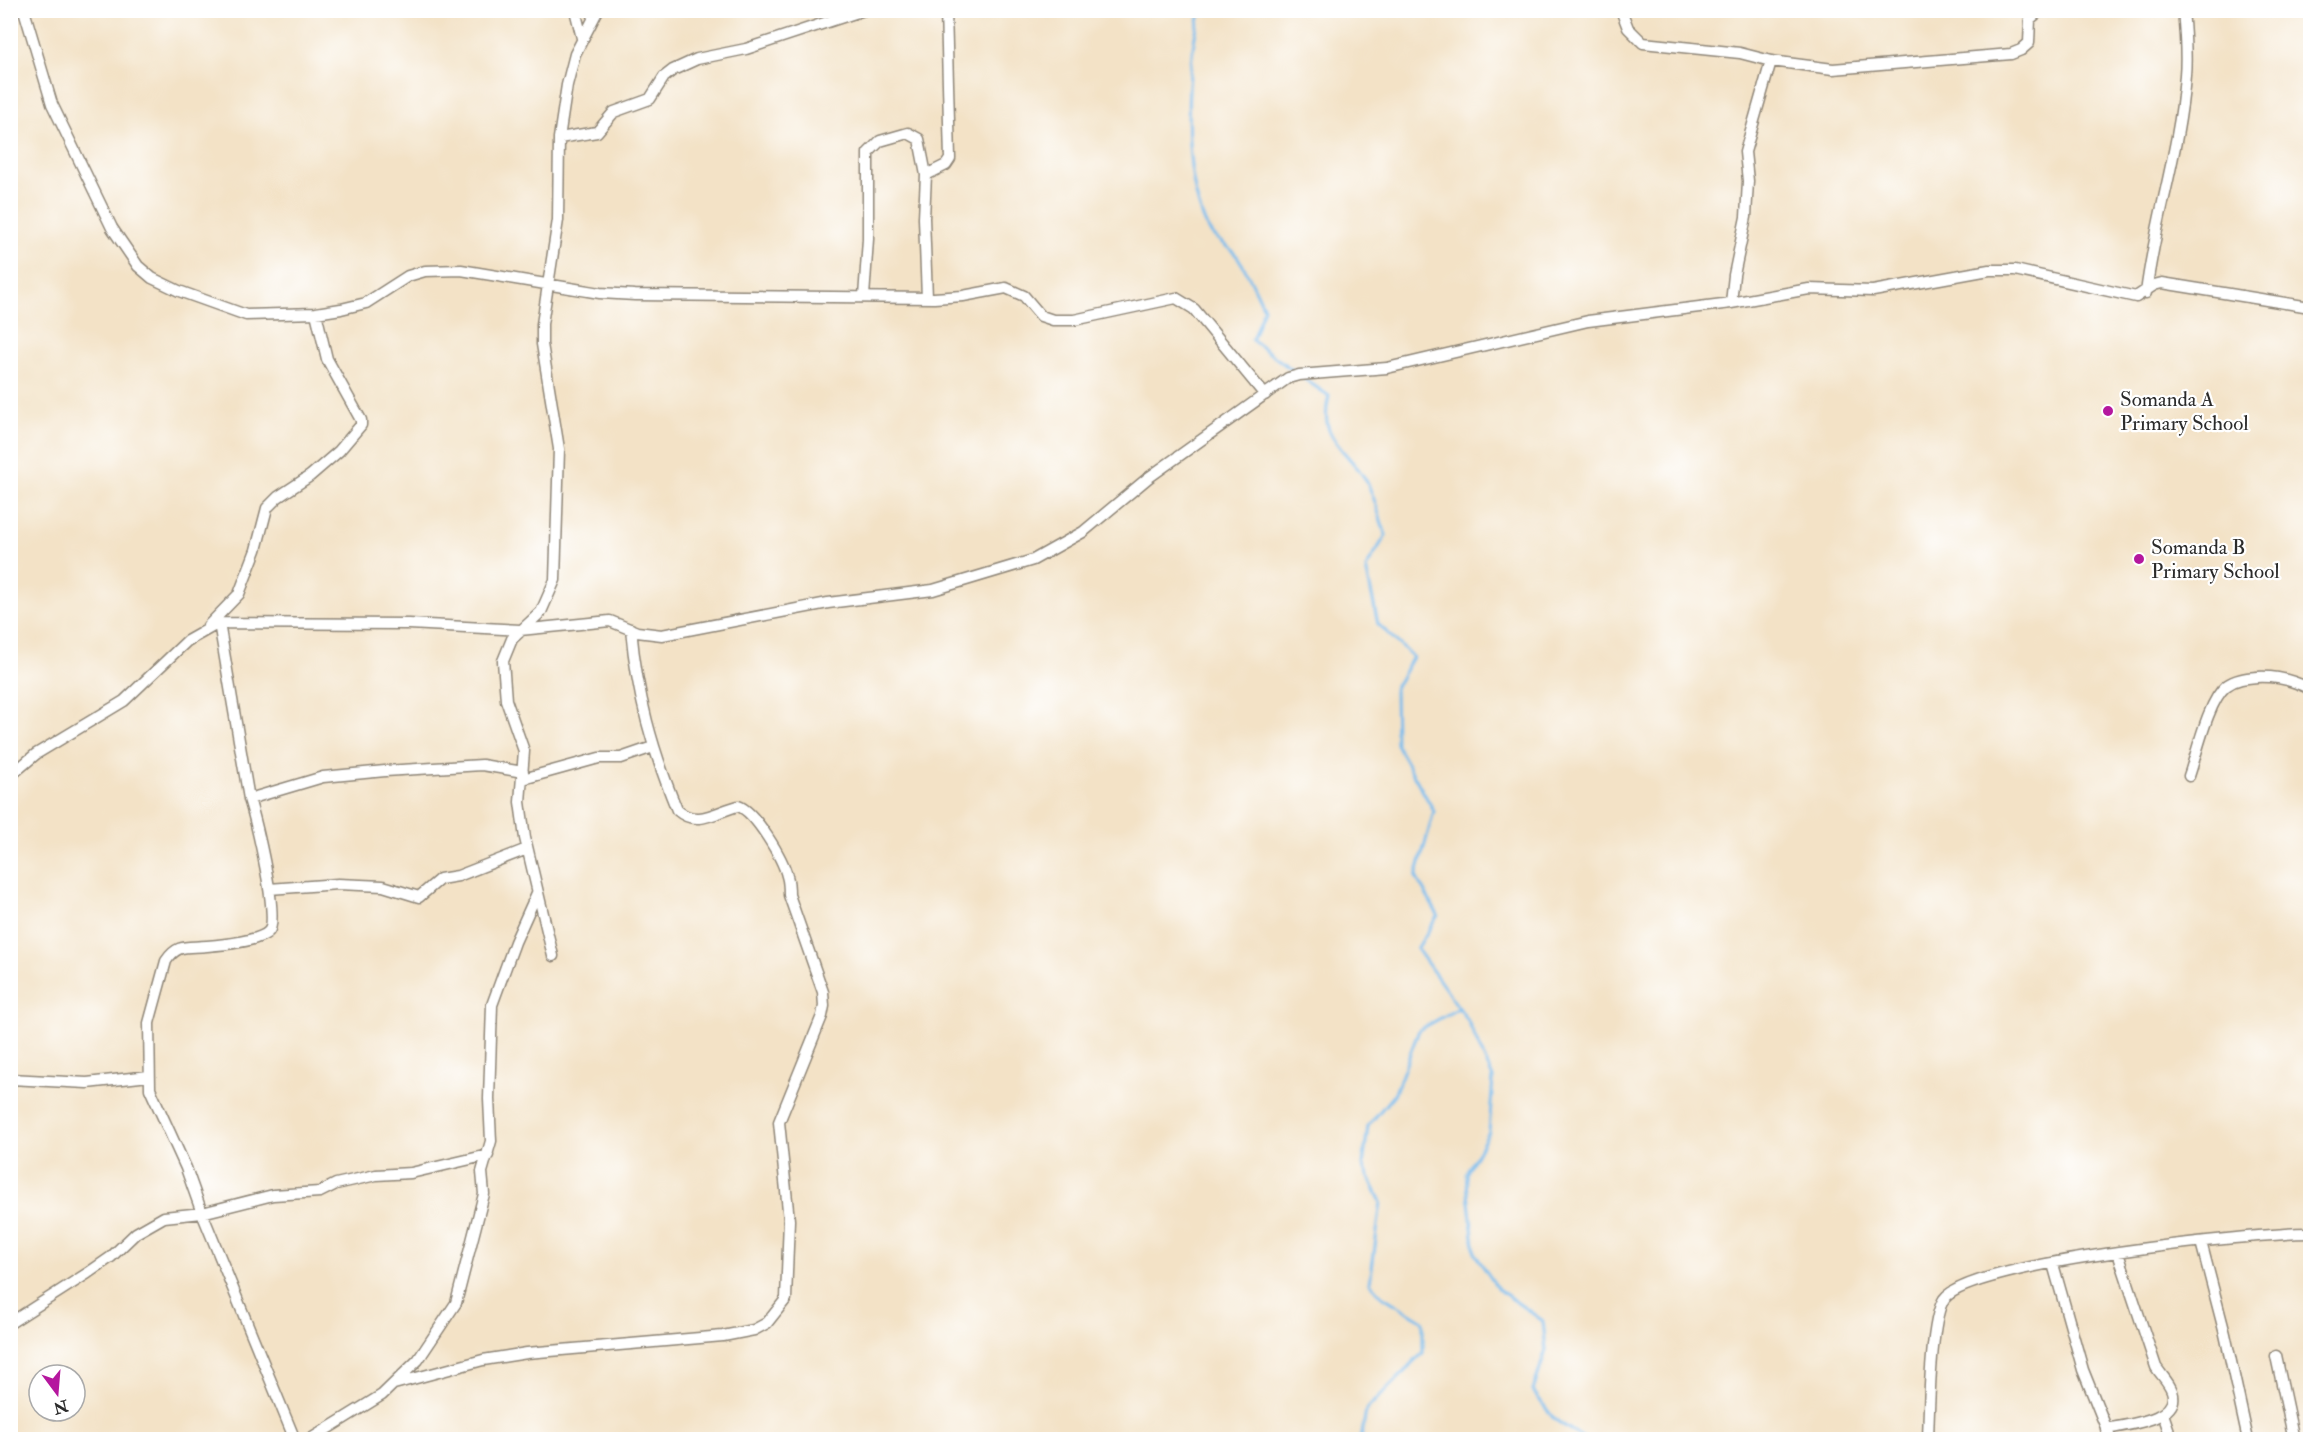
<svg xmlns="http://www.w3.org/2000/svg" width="2321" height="1450" viewBox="0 0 2321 1450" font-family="'IM FELL Double Pica',serif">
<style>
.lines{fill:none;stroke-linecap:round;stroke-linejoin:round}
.stream{stroke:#77bbed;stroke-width:3}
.minor-casing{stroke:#8f8678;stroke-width:13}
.minor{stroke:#fff;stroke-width:10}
.poi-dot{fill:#b5179e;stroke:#fff;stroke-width:2}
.labels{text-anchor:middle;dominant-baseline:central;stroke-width:4.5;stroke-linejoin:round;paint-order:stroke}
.poi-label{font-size:21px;fill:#2b2b2b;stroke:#fff;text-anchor:start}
</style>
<rect width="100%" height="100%" fill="#fff"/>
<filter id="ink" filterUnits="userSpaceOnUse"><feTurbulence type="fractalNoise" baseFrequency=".0167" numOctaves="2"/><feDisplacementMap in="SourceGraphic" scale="12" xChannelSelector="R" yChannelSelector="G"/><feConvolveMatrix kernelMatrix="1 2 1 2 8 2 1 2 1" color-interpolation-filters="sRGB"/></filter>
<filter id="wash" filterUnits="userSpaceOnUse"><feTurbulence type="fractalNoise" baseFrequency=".008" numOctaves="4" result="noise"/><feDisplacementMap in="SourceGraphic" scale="24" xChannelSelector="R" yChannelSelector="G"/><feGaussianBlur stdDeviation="1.35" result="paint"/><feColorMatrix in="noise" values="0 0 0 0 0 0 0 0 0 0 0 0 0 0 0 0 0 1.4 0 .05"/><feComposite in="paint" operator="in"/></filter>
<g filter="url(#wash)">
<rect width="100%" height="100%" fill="#f3e2c6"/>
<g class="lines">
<path class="stream" d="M 1201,10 C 1185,68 1181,172 1207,227 C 1213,240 1232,247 1239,259 C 1249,274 1256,292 1264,308 L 1252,340 L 1295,372
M 1303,378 L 1329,396 C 1318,438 1344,447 1364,477 C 1374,493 1379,517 1386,535 L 1366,568 L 1378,624 L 1413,657 L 1395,688 L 1396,744 L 1434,811 L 1416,877 L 1438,915 L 1417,949 L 1459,1008 L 1419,1030 L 1395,1093 L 1368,1126 L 1363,1165 L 1381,1202 L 1370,1283 L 1382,1296 L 1423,1321 L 1423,1353 L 1366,1410 L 1361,1440
M 1459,1008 L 1467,1019 L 1493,1078 L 1489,1132 L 1466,1174 L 1475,1254 L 1498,1289 L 1543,1321 L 1546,1350 L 1533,1391 L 1554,1419 L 1586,1440"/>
</g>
</g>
<g filter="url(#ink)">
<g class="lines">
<g class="minor-casing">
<path id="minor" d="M 24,10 L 52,104 L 112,228 L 138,266 L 152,278 L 179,291 L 246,315 L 316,313 L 341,309 L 366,303 L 408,276 L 425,271 L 461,270 L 600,293 L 635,295 L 934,298 L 963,296 L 1006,288 L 1024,296 L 1041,316 L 1053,320 L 1074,320 L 1176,298 L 1194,309 L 1265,395
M 575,10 L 582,38
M 1621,10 L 1628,28 L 1643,43 L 1740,53 L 1771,61 L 1833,69 L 2011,54 L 2021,50 L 2029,43 L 2030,19 L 2041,10
M 559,138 L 597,132 L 614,112 L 650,99 L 664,77 L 673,70 L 697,59 L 746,49 L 864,10
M 926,175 L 946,165 L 950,159 L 946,10
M 2146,293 C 2155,220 2180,149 2185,75 C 2187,54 2185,32 2183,10
M 864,297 L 868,239 L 868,153 L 880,141 L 908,133 L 919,139 L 926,175 L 924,218 L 927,298
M 1731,303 L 1734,275 L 1746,217 L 1748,181 L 1745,152 L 1771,61
M 219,623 L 249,799 C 255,818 280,918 269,931 C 261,941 220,945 207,946 C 187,948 178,943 166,961 L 149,1023 L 150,1089 L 186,1168 L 202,1213 L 295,1440
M 208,626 L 239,594 L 256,550 L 267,508 L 278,497 L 310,476 L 339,451 L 361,425 L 361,420 L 327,359 L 316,313
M 10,776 L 36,754 L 124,701 L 187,641 L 219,623 L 409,624 L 520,630 L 610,621 L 637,632 L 662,635 L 828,603 L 933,590 L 1033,560 L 1083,532 L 1148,478 L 1288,378 L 1299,375 L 1387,368 L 1588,321 L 1731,303 L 1809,289 L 1873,291 L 1989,270 L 2015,270 L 2136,297 L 2154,285 L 2162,283 L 2310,307
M 2189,776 C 2197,753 2208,701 2226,686 C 2235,679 2246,678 2257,677 C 2277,676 2293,680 2310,689
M 523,779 L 599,758 L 621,758 L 653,747
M 249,799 L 323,777 L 385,771 L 482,765 L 523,772
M 269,889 L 338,884 L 383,886 L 419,897 L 440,879 L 458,876 L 527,849
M 553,956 L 525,838 L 520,802 L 524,751 L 506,700 L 503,661 L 512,639 L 541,612 L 555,580 L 559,449 L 542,344 L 542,324 L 558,220 L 559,138 L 567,85 L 575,54 L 598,10
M 10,1079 L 87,1083 L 149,1076
M 2201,1242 L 2225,1334 L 2248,1440
M 2053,1264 L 2083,1370 L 2111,1440
M 10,1323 L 88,1273 L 111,1257 L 136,1233 L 164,1217 L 202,1213 L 273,1195 L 320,1192 L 336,1184 L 376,1175 L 411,1173 L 488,1155
M 2276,1356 L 2294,1440
M 394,1384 L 483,1360 L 527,1353 L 723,1336 L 754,1330 L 767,1323 L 786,1299 L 789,1220 L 779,1122 L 822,1016 L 824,1006 L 823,992 L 789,895 C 789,889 789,882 787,876 C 783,859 755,811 738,806 C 717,811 697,828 677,810 C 652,749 637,695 631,629
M 2163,1414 L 2172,1440
M 2106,1429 C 2125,1425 2182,1420 2172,1391 C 2169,1382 2161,1375 2156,1367 L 2118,1253
M 309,1440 L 382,1395 L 418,1360 L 456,1303 L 484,1194 L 482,1172 L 491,1141 L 489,1099 L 492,1005 L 515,942 L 537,893
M 1928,1440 C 1929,1412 1930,1320 1944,1299 C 1970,1262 2257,1233 2310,1233"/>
</g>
<use href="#minor" class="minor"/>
</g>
</g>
<g class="poi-dot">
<circle cx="2108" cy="411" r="6"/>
<circle cx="2139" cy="559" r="6"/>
</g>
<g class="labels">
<g class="poi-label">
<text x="2120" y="399">Somanda A<tspan x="2120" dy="24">Primary School</tspan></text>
<text x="2151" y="547">Somanda B<tspan x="2151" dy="24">Primary School</tspan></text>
</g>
</g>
<rect width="2321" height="1450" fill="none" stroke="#fff" stroke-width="36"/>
<g transform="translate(57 1393) rotate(164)"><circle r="28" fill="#ffffff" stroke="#aaaaaa" stroke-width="1.5"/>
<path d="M0-4.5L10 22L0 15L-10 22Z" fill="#b5179e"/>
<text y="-9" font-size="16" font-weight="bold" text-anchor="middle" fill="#2b2b2b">N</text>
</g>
</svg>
